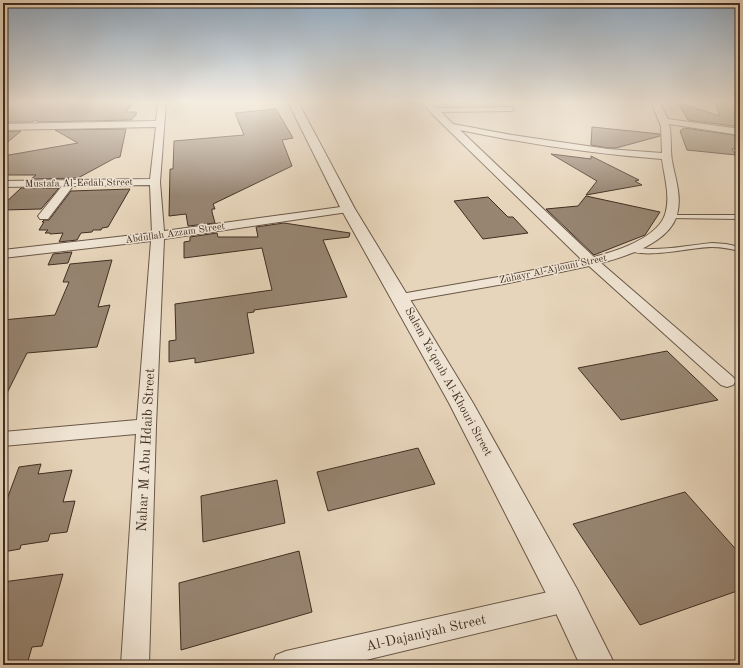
<svg xmlns="http://www.w3.org/2000/svg" width="743" height="668" viewBox="0 0 743 668" font-family="'Old Standard TT',serif">
<style>
.building{fill:#978572;stroke:#412e22}
.lines{fill:none;stroke-linecap:round;stroke-linejoin:round}
.service-casing{stroke:#6a5848;stroke-width:2}
.minor-casing{stroke:#6a5848;stroke-width:2}
.tertiary-casing{stroke:#6a5848;stroke-width:2}
.service{fill:#efe4d3;fill-rule:evenodd}
.minor{fill:#efe4d3;fill-rule:evenodd}
.tertiary{fill:#efe4d3;fill-rule:evenodd}
.labels{text-anchor:middle;dominant-baseline:central;stroke-width:3;stroke-linejoin:round;paint-order:stroke}
.far-street-label{font-size:10px;fill:#412e22;stroke:#efe4d3}
.street-label{font-size:12px;fill:#412e22;stroke:#efe4d3}
.near-street-label{font-size:14px;fill:#412e22;stroke:#efe4d3}
</style>
<rect width="100%" height="100%" fill="#e7d5bb"/>
<filter id="stains"><feTurbulence type="fractalNoise" baseFrequency=".005" numOctaves="4"/><feColorMatrix values="0 0 0 0 .2 0 0 0 0 .09 0 0 0 0 .02 0 0 0 .5 -.17"/></filter>
<radialGradient id="worn" r=".72"><stop offset=".6" stop-color="#630" stop-opacity="0"/><stop offset="1" stop-color="#630" stop-opacity=".3"/></radialGradient>
<path class="building" d="M 18,102 L 130,102 L 128,104 L 132,104 L 126,112 L 137,112 L 135,114 L 137,114 L 131,120 L 39,122 L 35,120 L 32,122 L 3,122 L 3,113 Z
M 677,102 L 720,116 L 715,102 L 740,104 L 740,127 L 688,120 Z
M 276,109 L 293,138 L 282,140 L 292,166 L 213,204 L 215,209 L 212,209 L 212,212 L 215,223 L 188,226 L 186,214 L 169,216 L 170,169 L 173,169 L 174,141 L 244,135 L 235,113 Z
M 592,127 L 660,134 L 660,136 L 616,148 L 608,148 L 591,145 Z
M 684,128 L 740,136 L 740,148 L 732,149 L 736,155 L 687,150 L 680,131 Z
M 126,129 L 120,157 L 115,158 L 78,178 L 31,179 L 36,175 L 3,175 L 3,156 L 78,143 L 55,130 Z
M 3,131 L 3,132 L 21,131 L 3,146 Z
M 551,154 L 591,159 L 591,156 L 639,180 L 635,181 L 642,185 L 586,195 L 597,181 Z
M 21,188 L 59,188 L 41,209 L 3,210 L 3,205 Z
M 130,189 L 108,227 L 102,228 L 101,230 L 93,230 L 92,232 L 81,233 L 77,240 L 59,242 L 63,233 L 50,234 L 50,233 L 45,233 L 48,230 L 39,230 L 44,222 L 42,222 L 44,220 L 49,220 L 71,191 Z
M 586,196 L 660,212 L 645,235 L 594,255 L 546,209 L 578,206 Z
M 488,197 L 508,217 L 513,217 L 528,233 L 483,239 L 454,201 Z
M 284,223 L 350,233 L 349,237 L 323,240 L 347,297 L 254,310 L 254,312 L 247,313 L 254,353 L 195,363 L 195,358 L 169,362 L 169,341 L 176,340 L 175,304 L 272,290 L 262,248 L 184,258 L 184,242 L 190,241 L 190,237 L 217,233 L 218,237 L 258,237 L 256,227 Z
M 72,252 L 68,263 L 48,265 L 53,254 Z
M 112,260 L 98,307 L 110,305 L 97,347 L 27,353 L 3,401 L 3,320 L 55,315 L 69,282 L 63,282 L 70,264 Z
M 667,351 L 718,400 L 621,420 L 578,368 Z
M 418,448 L 435,484 L 328,511 L 317,472 Z
M 41,464 L 38,474 L 72,470 L 63,502 L 75,501 L 67,532 L 50,534 L 48,541 L 21,545 L 20,549 L 3,552 L 3,510 L 19,467 Z
M 277,480 L 285,523 L 203,542 L 201,496 Z
M 685,492 L 740,554 L 740,590 L 640,625 L 573,524 Z
M 299,551 L 312,612 L 181,650 L 179,583 Z
M 63,574 L 42,646 L 32,647 L 27,664 L 3,665 L 3,582 Z"/>
<g class="lines">
<g class="service-casing">
<path id="service" d="M 671,215 L 740,215 L 740,219 L 669,218 L 668,217 Z
M 712,243 L 726,244 L 740,247 L 740,251 C 731,249 722,247 712,247 C 692,247 642,260 627,249 C 632,245 644,249 652,249 C 672,249 692,245 712,243 Z"/>
</g>
<g class="minor-casing">
<path id="minor" d="M 158,102 L 166,102 L 160,182 L 164,231 L 348,206 L 352,207 L 354,209 L 352,211 L 348,212 L 164,239 L 156,426 L 149,665 L 121,665 L 136,434 L 3,446 L 3,432 L 137,420 L 151,241 L 3,258 L 3,250 L 152,233 L 150,185 L 73,186 L 48,219 L 40,219 L 38,216 L 62,186 L 3,187 L 3,181 L 150,179 L 156,127 L 3,130 L 3,124 L 156,121 Z
M 422,102 L 431,102 L 436,108 L 513,107 L 513,111 L 510,111 L 441,112 L 453,124 L 512,135 L 608,149 L 662,153 L 661,126 L 651,102 L 659,102 L 668,119 L 740,129 L 740,135 L 669,124 C 672,136 670,149 672,161 C 675,177 681,194 678,210 C 674,241 628,256 601,263 L 733,377 L 736,381 L 733,385 L 727,387 L 721,385 L 589,266 L 504,284 L 401,302 L 396,301 L 394,298 L 396,295 L 401,294 L 504,276 L 582,260 L 430,112 ZM 460,130 C 527,144 594,154 662,159 C 664,175 670,194 666,211 C 661,237 617,251 594,257 Z
M 566,588 L 575,591 L 579,600 L 575,609 L 566,612 L 345,665 L 272,665 L 276,655 L 286,651 Z"/>
</g>
<g class="tertiary-casing">
<path id="tertiary" d="M 288,102 L 298,102 L 355,209 L 473,403 L 577,589 L 615,665 L 580,665 L 555,611 L 449,403 L 341,209 Z"/>
</g>
<use href="#service" class="service"/>
<use href="#minor" class="minor"/>
<use href="#tertiary" class="tertiary"/>
</g>
<linearGradient id="sky" x2="0" y2="1"><stop stop-color="#91aac1"/><stop offset="0.52" stop-color="#f4ece0"/><stop offset="1" stop-color="#f4ece0" stop-opacity="0"/></linearGradient>
<rect width="743" height="196" fill="url(#sky)"/>
<g class="labels">
<g class="far-street-label">
<text transform="translate(79 183) rotate(-1)">Mustafa Al-Eedah Street</text>
<text transform="translate(175 233) rotate(-8)">Abdullah Azzam Street</text>
<text transform="translate(553 269) rotate(-12)">Zuhayr Al-Ajlouni Street</text>
</g>
<g class="street-label">
<text transform="translate(448 382) rotate(61)">Salem Ya'qoub Al-Khouri Street</text>
</g>
<g class="near-street-label">
<text transform="translate(146 450) rotate(-87)">Nahar M Abu Hdaib Street</text>
<text transform="translate(426 633) rotate(-13)">Al-Dajaniyah Street</text>
</g>
</g>
<rect width="743" height="668" fill="none" stroke="#e7d5bb" stroke-width="16"/>
<rect x="4" y="4" width="735" height="660" fill="none" stroke="#412e22" stroke-width="2"/>
<rect x="8" y="8" width="727" height="652" fill="none" stroke="#412e22"/>
<rect width="100%" height="100%" filter="url(#stains)"/>
<rect width="100%" height="100%" fill="url(#worn)"/>
</svg>
